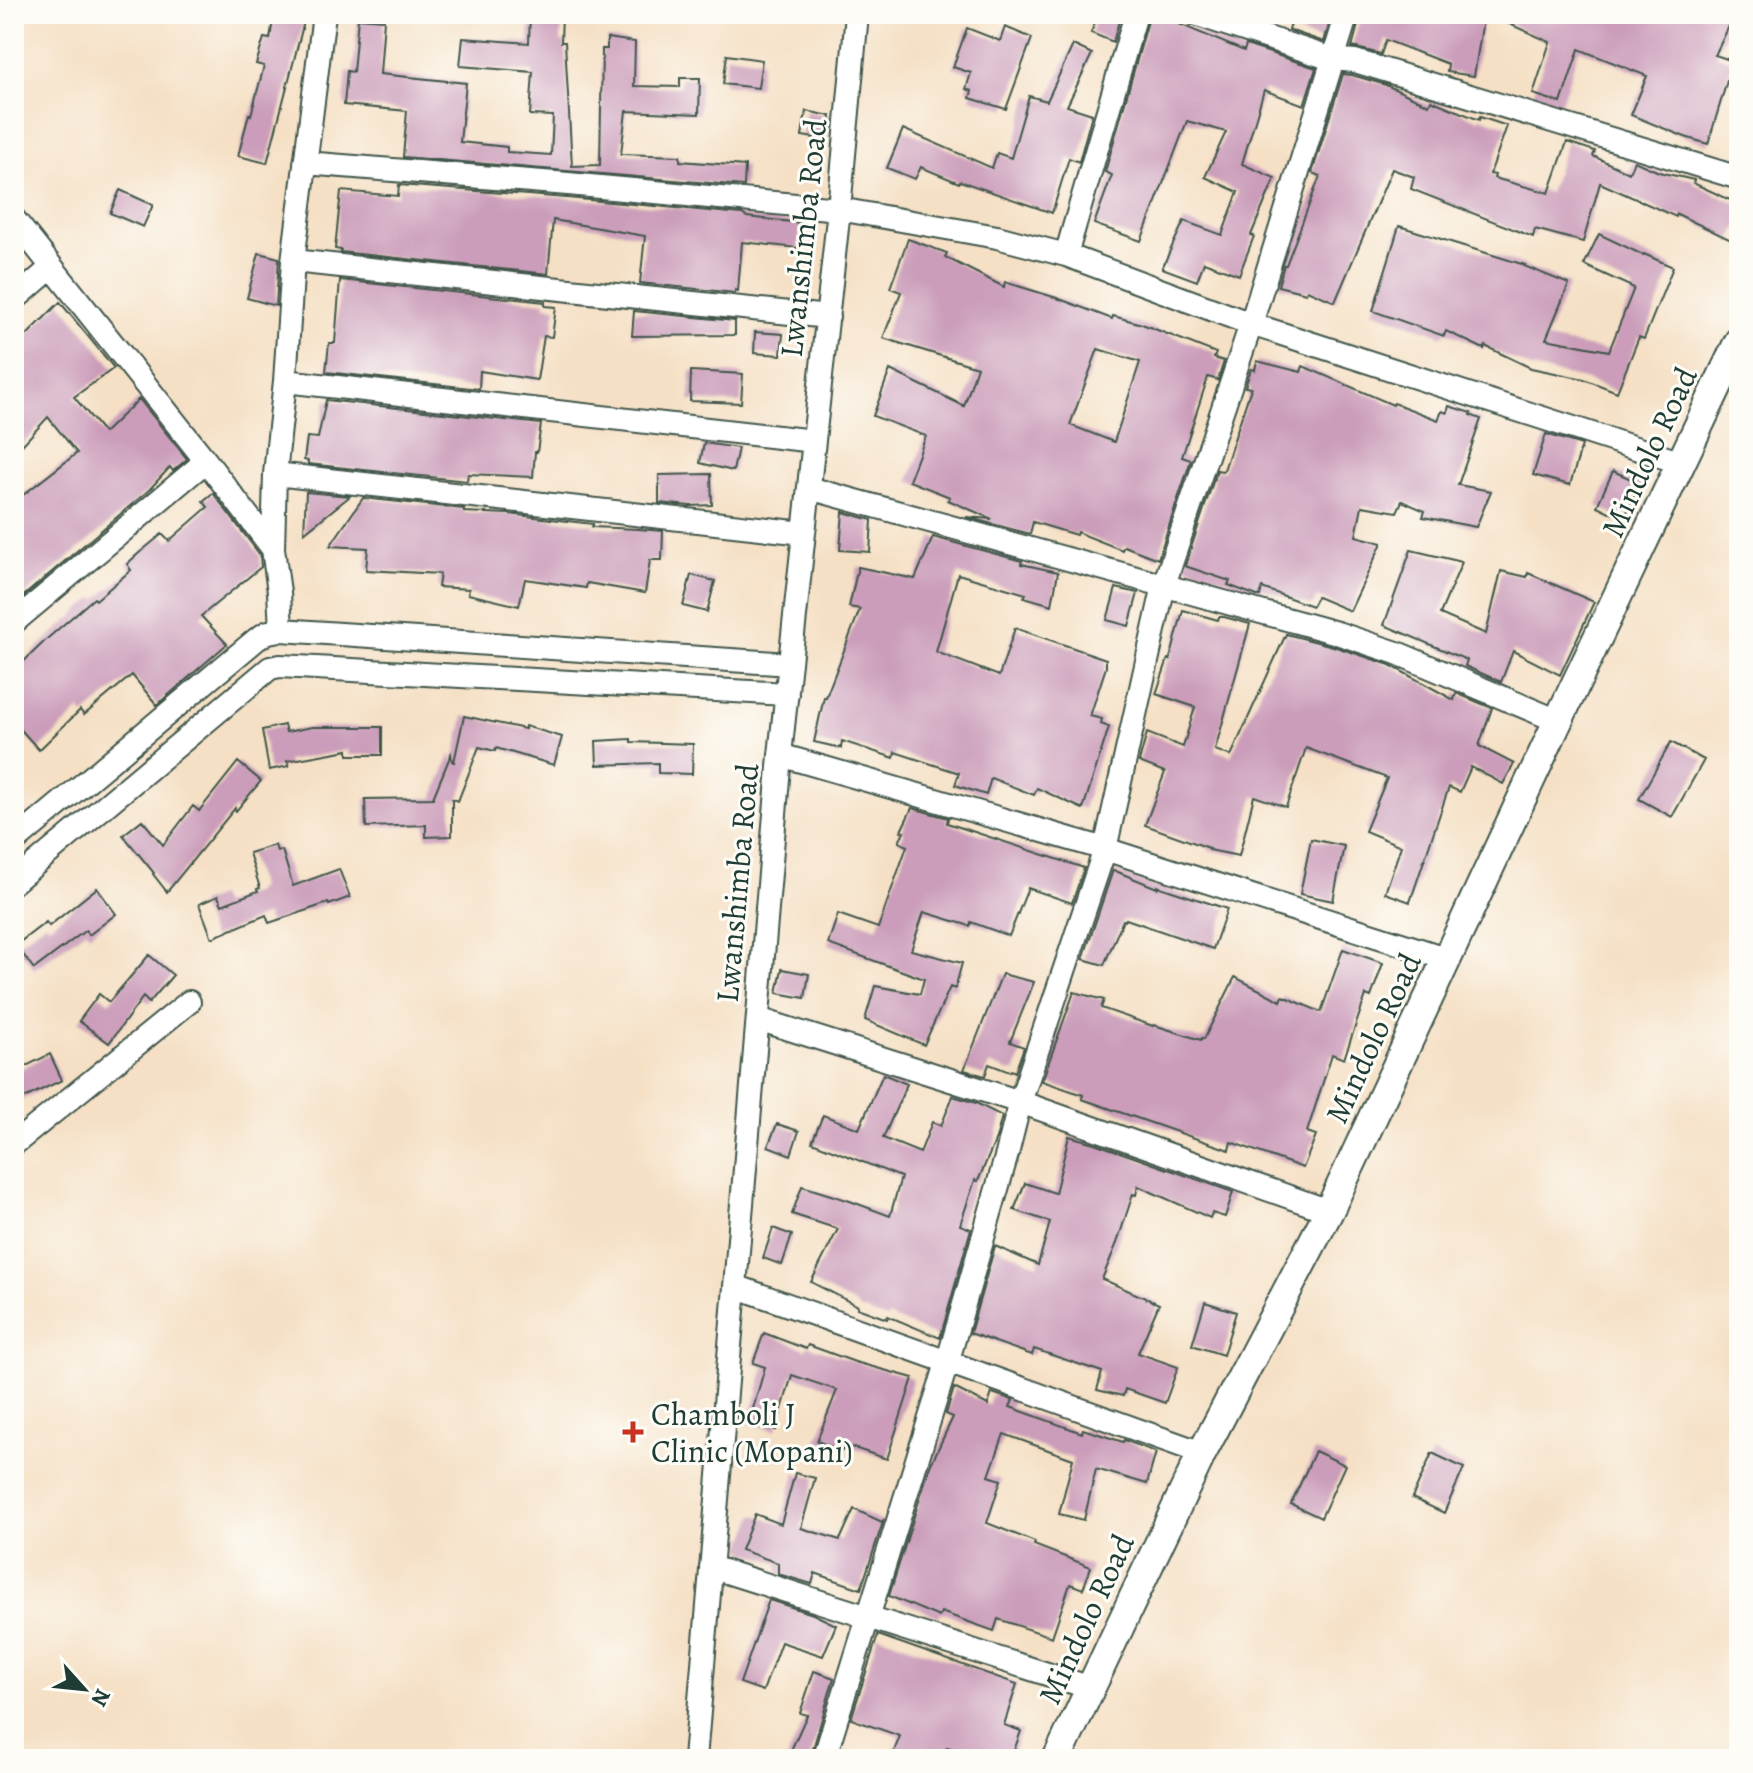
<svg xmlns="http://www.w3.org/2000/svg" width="1753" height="1773" viewBox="0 0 1753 1773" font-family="Alegreya,serif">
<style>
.building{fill:#cb9dba;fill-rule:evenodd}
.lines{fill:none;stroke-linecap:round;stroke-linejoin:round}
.minor-casing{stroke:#3f554a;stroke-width:26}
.tertiary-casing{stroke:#3f554a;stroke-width:32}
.minor{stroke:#fff;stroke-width:22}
.tertiary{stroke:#fff;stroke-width:28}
.poi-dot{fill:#c8321e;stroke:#fdfcf7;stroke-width:3}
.labels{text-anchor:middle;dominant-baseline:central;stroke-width:6;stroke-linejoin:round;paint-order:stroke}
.street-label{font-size:32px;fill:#1f3d34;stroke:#fdfcf7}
.poi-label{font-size:32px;fill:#1f3d34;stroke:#fdfcf7;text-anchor:start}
</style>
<rect width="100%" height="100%" fill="#fdfcf7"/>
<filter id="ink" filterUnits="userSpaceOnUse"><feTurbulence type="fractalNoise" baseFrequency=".0125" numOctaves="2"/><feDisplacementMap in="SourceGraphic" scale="16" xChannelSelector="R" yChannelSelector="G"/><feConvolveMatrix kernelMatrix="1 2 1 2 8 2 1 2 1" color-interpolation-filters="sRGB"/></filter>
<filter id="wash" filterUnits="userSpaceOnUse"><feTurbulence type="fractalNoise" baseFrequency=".006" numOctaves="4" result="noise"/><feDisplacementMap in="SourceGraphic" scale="32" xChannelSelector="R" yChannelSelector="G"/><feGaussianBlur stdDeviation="1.8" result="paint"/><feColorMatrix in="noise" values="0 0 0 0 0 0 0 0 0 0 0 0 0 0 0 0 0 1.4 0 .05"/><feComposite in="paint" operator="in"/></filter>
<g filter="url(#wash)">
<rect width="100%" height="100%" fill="#f5e0c5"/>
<g id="blocks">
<path class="building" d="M 274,14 L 306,14 L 267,163 L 238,156 L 249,114 L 251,115 L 264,66 L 256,64 L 264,38 L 270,39 Z
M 530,14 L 562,14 L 561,42 L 565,42 L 572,166 L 600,165 L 602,49 L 607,49 L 607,38 L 635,42 L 634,86 L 680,87 L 680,78 L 700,78 L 699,114 L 626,111 L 621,154 L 680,156 L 680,161 L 745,166 L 744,186 L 403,157 L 407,111 L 344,105 L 347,71 L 353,72 L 358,18 L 384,20 L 380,74 L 466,83 L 460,142 L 507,147 L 507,152 L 551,155 L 553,116 L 530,115 L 533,72 L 460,66 L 463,38 L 529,43 Z
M 1098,14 L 1121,14 L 1113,42 L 1091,33 Z
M 1150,14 L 1155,14 L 1244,51 L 1246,45 L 1316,68 L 1304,105 L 1264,90 L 1242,164 L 1275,178 L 1251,235 L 1254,236 L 1239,275 L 1204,262 L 1197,281 L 1162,268 L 1184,221 L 1222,235 L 1238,192 L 1205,177 L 1226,132 L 1187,121 L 1141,241 L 1094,224 L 1112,175 L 1105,172 Z
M 1294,14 L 1332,14 L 1324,42 L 1289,30 Z
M 1361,14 L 1484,14 L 1474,76 L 1447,72 L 1448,64 L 1386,40 L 1381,54 L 1352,47 Z
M 1487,14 L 1735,14 L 1715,55 L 1733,61 L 1708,144 L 1685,137 L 1631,115 L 1647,76 L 1579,49 L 1561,103 L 1533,94 L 1550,42 Z
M 1005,27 L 1032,38 L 1006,109 L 970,98 L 972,91 L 966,89 L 971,73 L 953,67 L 967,28 L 1000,41 Z
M 1073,45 L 1092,54 L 1067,106 L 1092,114 L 1079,162 L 1069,158 L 1052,213 L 960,181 L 959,183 L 921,167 L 915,179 L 887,168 L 903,129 L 992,168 L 997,153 L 1011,158 L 1029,96 L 1047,101 Z
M 727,55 L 762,60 L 758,88 L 723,84 Z
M 1343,74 L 1352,75 L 1386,85 L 1429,105 L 1431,100 L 1479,120 L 1480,117 L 1507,126 L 1490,174 L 1495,175 L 1494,178 L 1549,193 L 1567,142 L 1595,151 L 1593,156 L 1629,173 L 1634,161 L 1659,172 L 1694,180 L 1693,183 L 1739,204 L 1739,224 L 1731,240 L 1677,214 L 1676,217 L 1600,183 L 1583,242 L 1535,229 L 1533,237 L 1411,189 L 1414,177 L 1392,169 L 1335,302 L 1307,290 L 1306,293 L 1278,286 L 1284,265 L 1286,265 L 1320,176 L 1312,173 Z
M 806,111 L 831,116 L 827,140 L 802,136 Z
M 399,185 L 567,198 L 742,214 L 747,217 L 801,223 L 798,248 L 742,242 L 738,291 L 735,290 L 735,293 L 640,283 L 645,236 L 553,220 L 548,274 L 341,252 L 341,250 L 335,249 L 341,191 L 398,196 Z
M 120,190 L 153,205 L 143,227 L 110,213 Z
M 1399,226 L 1525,265 L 1524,266 L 1569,284 L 1546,339 L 1609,351 L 1634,288 L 1584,265 L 1599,234 L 1643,255 L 1644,254 L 1673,267 L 1644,339 L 1639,337 L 1617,392 L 1584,379 L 1531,368 L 1485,346 L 1484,349 L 1446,331 L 1444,336 L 1373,311 Z
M 908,239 L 947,253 L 945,257 L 1004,287 L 1005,282 L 1057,298 L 1112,319 L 1113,316 L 1142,324 L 1216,353 L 1214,358 L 1224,361 L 1218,380 L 1208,377 L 1182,457 L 1191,460 L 1158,559 L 1124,546 L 1122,550 L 1077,532 L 1076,535 L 1033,522 L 1030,534 L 966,517 L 992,519 L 948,500 L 950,497 L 909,481 L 926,436 L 873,416 L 890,370 L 964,406 L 977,367 L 883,338 L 901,292 L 890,288 ZM 1098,349 L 1140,362 L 1114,442 L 1070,425 Z
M 259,253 L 279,258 L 276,306 L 247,298 Z
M 340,280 L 545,302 L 545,306 L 556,307 L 552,337 L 544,336 L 537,380 L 480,371 L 479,389 L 326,372 L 329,343 L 335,343 Z
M 60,302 L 114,368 L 74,397 L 104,433 L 139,399 L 187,459 L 173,471 L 170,467 L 149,490 L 14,604 L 14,502 L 77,453 L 48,417 L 14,454 L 14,348 Z
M 634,311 L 735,321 L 735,335 L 632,336 Z
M 755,332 L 783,334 L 781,355 L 754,353 Z
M 1257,361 L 1301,372 L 1303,366 L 1393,405 L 1394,403 L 1438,420 L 1442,411 L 1447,413 L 1449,406 L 1471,413 L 1470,415 L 1481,419 L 1458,485 L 1491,491 L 1476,527 L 1423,517 L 1425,511 L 1402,501 L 1397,512 L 1362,506 L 1356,536 L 1382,543 L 1350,611 L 1317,597 L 1312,606 L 1262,588 L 1260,596 L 1257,596 L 1228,585 L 1230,581 L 1185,566 L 1217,470 L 1222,471 L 1224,470 L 1251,388 L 1245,387 L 1251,369 L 1255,370 Z
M 691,371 L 743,374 L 741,403 L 690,401 Z
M 326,400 L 541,424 L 537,452 L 535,452 L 533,477 L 468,474 L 467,481 L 308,464 L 308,461 L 304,460 L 307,437 L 318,438 Z
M 1546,434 L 1582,445 L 1570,485 L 1533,475 Z
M 704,443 L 738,448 L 733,471 L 700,463 Z
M 1613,471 L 1640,483 L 1624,519 L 1597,506 Z
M 711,474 L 712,505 L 690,506 L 659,503 L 659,475 Z
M 306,492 L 350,496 L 304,533 Z
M 213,493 L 260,555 L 261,567 L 201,616 L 227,644 L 157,705 L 132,675 L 84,715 L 80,710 L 39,750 L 14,722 L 14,671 L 48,638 L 94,598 L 96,600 L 131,570 L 127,564 L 138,554 L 162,534 L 169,541 L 208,507 L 203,501 Z
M 363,498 L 464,509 L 464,512 L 509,514 L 593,524 L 592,527 L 638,529 L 663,531 L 662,560 L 650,560 L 645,593 L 587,583 L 586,588 L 525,579 L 519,606 L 468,594 L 469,589 L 438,587 L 440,574 L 366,570 L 368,548 L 330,546 Z
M 843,512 L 872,520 L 870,552 L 840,550 Z
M 933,537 L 1022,561 L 1021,564 L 1058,572 L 1052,605 L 1024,597 L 1026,594 L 958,574 L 936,652 L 999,676 L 1015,628 L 1106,659 L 1106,667 L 1090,716 L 1102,719 L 1101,724 L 1109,727 L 1083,809 L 1037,788 L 1034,795 L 991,778 L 986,795 L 955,785 L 959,773 L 895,752 L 894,758 L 842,741 L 841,748 L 814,742 L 824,697 L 826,697 L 860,609 L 849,607 L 858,567 L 915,579 Z
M 1411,550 L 1462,562 L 1440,614 L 1486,634 L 1501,571 L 1527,577 L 1528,573 L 1594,602 L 1560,675 L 1513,651 L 1501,682 L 1465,666 L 1467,660 L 1384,625 Z
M 691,575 L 715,581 L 707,612 L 683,606 Z
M 1116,588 L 1138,593 L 1129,626 L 1107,620 Z
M 1183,610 L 1218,620 L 1219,617 L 1224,617 L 1250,624 L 1215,750 L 1231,756 L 1286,634 L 1333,646 L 1390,665 L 1454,700 L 1456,693 L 1492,708 L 1479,746 L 1514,764 L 1503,784 L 1471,767 L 1460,792 L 1449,787 L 1410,902 L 1385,893 L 1401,846 L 1365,831 L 1387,778 L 1306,748 L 1286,807 L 1254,796 L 1239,856 L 1209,850 L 1209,848 L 1145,825 L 1165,772 L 1139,762 L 1147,733 L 1183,747 L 1195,707 L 1156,694 L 1168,659 L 1170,660 Z
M 464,716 L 525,729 L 525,726 L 562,737 L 554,765 L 496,748 L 495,751 L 479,747 L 458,801 L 452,799 L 452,836 L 426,837 L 426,825 L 366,827 L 365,799 L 433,798 L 451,754 L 452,761 L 454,762 Z
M 284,725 L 286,732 L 312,727 L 382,727 L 382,755 L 348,755 L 348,750 L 287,761 L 289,766 L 269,770 L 262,730 Z
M 631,739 L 631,742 L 693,744 L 692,774 L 658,773 L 658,763 L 597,765 L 596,741 Z
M 1671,742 L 1704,760 L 1672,817 L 1639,799 Z
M 238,762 L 261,781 L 236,811 L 235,808 L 167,892 L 153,874 L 154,873 L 123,835 L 142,820 L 163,845 L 193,806 L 199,811 Z
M 912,808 L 948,818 L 947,823 L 1084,868 L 1072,903 L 1028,888 L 1009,936 L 971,922 L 970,926 L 924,912 L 911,950 L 962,963 L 955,989 L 950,987 L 924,1045 L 865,1020 L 875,986 L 920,994 L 924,979 L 828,944 L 838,914 L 878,928 L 907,846 L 899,842 L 904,832 L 901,831 Z
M 1311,839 L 1344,846 L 1333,901 L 1300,894 Z
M 275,845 L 277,851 L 282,850 L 293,886 L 339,869 L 350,897 L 329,905 L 328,903 L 269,923 L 266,915 L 212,938 L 199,904 L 218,896 L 222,905 L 258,891 L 257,889 L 260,888 L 249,853 Z
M 1113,870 L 1157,888 L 1157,886 L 1227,909 L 1213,949 L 1126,919 L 1125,921 L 1123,920 L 1104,965 L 1083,959 Z
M 97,888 L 116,914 L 89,935 L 86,930 L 34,969 L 16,945 L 46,922 L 49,926 Z
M 1343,949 L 1383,963 L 1371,997 L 1366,995 L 1344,1059 L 1332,1054 L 1307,1132 L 1316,1135 L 1303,1168 L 1231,1142 L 1229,1150 L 1082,1099 L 1083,1095 L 1042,1081 L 1074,992 L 1104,1000 L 1101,1008 L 1153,1026 L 1154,1025 L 1201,1040 L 1202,1038 L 1204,1039 L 1235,977 L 1281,1001 L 1283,996 L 1321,1012 Z
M 149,955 L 173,975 L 149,1003 L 143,997 L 109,1043 L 79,1021 L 99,994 L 109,1002 Z
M 782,969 L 809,974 L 805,998 L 777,993 Z
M 1002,974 L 1034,982 L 1010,1042 L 1024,1047 L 1015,1072 L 1011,1070 L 1010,1072 L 989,1064 L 985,1076 L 964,1070 Z
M 50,1054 L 62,1080 L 14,1103 L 14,1072 Z
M 883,1074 L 907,1084 L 883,1138 L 920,1153 L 932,1122 L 941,1126 L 953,1096 L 976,1103 L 1002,1116 L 996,1139 L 978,1181 L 975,1180 L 960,1225 L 971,1229 L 940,1338 L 888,1316 L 887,1319 L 857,1308 L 858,1306 L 811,1282 L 838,1229 L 792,1214 L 802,1186 L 850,1201 L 890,1216 L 901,1177 L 812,1142 L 823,1115 L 859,1129 Z
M 777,1124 L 799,1131 L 791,1155 L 768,1146 Z
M 1069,1136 L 1094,1143 L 1233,1192 L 1225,1217 L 1212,1213 L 1210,1218 L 1138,1186 L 1136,1195 L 1133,1194 L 1117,1243 L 1102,1279 L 1159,1304 L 1138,1353 L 1178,1367 L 1165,1403 L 1125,1389 L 1123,1396 L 1097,1390 L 1102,1372 L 1034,1349 L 1032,1355 L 970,1333 L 995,1246 L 1038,1265 L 1050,1222 L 1014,1210 L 1025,1183 L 1055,1193 Z
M 773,1228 L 792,1235 L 782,1265 L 763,1258 Z
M 1205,1302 L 1236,1312 L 1223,1355 L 1192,1345 Z
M 764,1333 L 806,1349 L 808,1345 L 855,1362 L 913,1378 L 887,1459 L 845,1445 L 842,1451 L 817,1441 L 837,1390 L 792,1375 L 776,1430 L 749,1423 L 765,1367 L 753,1363 Z
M 954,1388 L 988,1405 L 992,1393 L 1013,1400 L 1010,1407 L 1082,1433 L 1083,1429 L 1123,1442 L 1124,1440 L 1156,1452 L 1147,1484 L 1096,1469 L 1084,1520 L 1059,1514 L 1073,1459 L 1004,1434 L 989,1476 L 1001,1480 L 987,1523 L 1035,1542 L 1034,1545 L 1091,1567 L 1083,1589 L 1070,1584 L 1052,1637 L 998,1619 L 994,1631 L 941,1612 L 939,1617 L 889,1596 L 930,1466 L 953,1417 L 946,1414 Z
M 1315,1451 L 1345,1465 L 1321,1518 L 1291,1504 Z
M 1432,1453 L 1464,1468 L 1444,1513 L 1412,1498 Z
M 795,1473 L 815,1478 L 801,1528 L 840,1540 L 854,1509 L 882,1522 L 884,1519 L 861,1589 L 815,1573 L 812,1584 L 778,1574 L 778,1563 L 741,1550 L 755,1514 L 781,1524 Z
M 769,1600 L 813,1614 L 836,1625 L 823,1656 L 781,1642 L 763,1691 L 740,1683 Z
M 878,1635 L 1017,1684 L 1004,1725 L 1021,1731 L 1011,1759 L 986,1759 L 947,1747 L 944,1759 L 891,1759 L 900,1736 L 851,1719 Z
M 814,1671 L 834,1678 L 810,1759 L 787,1759 L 807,1715 L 800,1713 Z"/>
</g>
</g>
<g filter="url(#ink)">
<use href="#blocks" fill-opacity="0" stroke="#3f554a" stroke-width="2"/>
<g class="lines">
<g class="minor-casing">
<path id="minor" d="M 1195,14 L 1332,59 L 1355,61 L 1739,178
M 305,163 L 568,184 L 839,209 L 997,237 L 1066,255 L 1251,324 L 1682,463
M 14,219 L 52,267 L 14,300
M 1066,255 L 1136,14
M 293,261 L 828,317
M 52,267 L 206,461 L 273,549 L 279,592 L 281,630
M 285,381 L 814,441
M 275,474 L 804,533
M 809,488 L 1337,633 L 1397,653 L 1558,721
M 273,549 L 275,474 L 285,381 L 293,261 L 324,14
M 14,622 L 206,461
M 780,755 L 1105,849 L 1448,959
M 14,842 L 257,639 L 268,632 L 281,630 L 790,664
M 14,882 L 270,668 L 280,666 L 787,694
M 758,1019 L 1020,1102 L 1329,1211
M 14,1144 L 189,1002
M 735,1286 L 1202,1453
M 711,1567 L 1091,1688
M 695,1759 L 780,755 L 839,209 L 857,14
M 824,1759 L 948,1360 L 1007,1154 L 1020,1102 L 1105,849 L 1164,585 L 1251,324 L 1347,14"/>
</g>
<g class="tertiary-casing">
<path id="tertiary" d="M 1057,1759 L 1202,1453 L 1329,1211 L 1558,721 L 1739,341"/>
</g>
<use href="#minor" class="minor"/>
<use href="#tertiary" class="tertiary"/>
</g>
</g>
<path class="poi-dot" d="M629 1420h8v8h8v8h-8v8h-8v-8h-8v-8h8z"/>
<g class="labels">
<g class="street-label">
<text transform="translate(803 238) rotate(-84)">Lwanshimba Road</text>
<text transform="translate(1649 452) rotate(-65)">Mindolo Road</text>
<text transform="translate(737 883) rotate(-85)">Lwanshimba Road</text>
<text transform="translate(1373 1038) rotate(-65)">Mindolo Road</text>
<text transform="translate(1086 1619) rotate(-65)">Mindolo Road</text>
</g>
<g class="poi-label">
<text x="651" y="1414">Chamboli J<tspan x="651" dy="37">Clinic (Mopani)</tspan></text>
</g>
</g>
<rect width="1753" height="1773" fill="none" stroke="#fdfcf7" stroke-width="48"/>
<g transform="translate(84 1689) rotate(117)" stroke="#fdfcf7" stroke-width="6" paint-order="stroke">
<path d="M0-6L14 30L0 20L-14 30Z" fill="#1f3d34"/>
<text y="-12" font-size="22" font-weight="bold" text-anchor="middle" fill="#1f3d34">N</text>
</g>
</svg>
